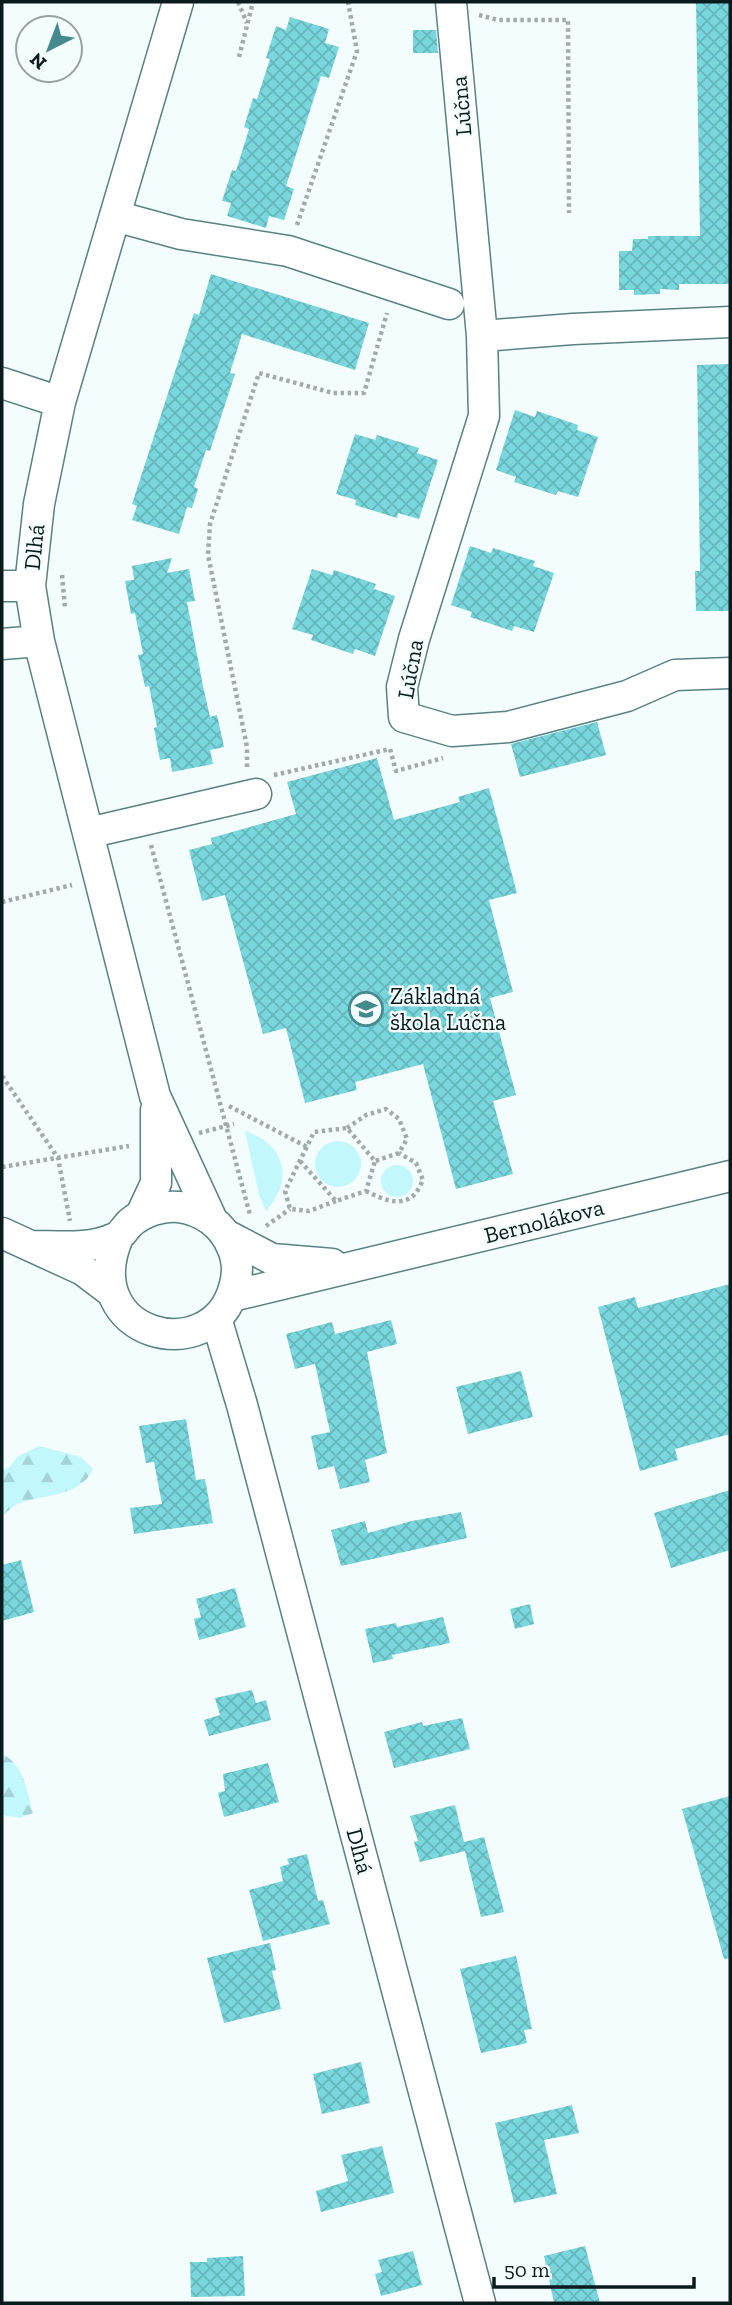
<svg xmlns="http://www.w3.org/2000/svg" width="732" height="2305" viewBox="0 0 732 2305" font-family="'Zilla Slab',serif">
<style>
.green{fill:#c2f7fb}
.forest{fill:url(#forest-firs)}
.building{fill:url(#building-cross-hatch)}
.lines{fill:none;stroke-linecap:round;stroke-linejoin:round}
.minor-casing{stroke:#588184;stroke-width:33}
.path{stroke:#a0abac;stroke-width:4.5;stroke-dasharray:3.5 3.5;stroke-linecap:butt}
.minor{stroke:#fff;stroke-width:30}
.labels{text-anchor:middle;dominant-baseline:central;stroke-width:5;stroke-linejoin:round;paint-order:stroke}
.street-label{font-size:23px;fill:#0a1b1d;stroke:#f4fdfd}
.poi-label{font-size:23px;fill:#0a1b1d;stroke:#f4fdfd;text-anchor:start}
</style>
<defs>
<pattern id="forest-firs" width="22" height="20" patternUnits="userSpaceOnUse" patternTransform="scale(1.75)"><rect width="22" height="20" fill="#c2f7fb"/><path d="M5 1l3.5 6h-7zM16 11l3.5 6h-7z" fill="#a5d3d7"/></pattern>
<pattern id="building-cross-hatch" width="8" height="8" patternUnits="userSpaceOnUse" patternTransform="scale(1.75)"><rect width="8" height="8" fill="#78d6dc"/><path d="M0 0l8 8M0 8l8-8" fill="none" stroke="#66b7bc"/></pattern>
</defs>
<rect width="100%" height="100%" fill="#f4fdfd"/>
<path class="green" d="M 245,1131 C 286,1144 294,1180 266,1211 L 259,1195 Z
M315 1164a23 23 0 1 1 46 0a23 23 0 1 1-46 0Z
M381 1181a16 16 0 1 1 32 0a16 16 0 1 1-32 0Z"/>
<path class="forest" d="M 39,1446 L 81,1457 L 93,1469 C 80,1497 45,1494 20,1503 C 14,1505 7,1512 2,1516 L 2,1470 L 9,1468 L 17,1457 Z
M 2,1754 C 24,1763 27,1793 33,1813 L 20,1818 L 2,1815 Z"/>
<path class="building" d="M 696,2 L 730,2 L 730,284 L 679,284 L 679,290 L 660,289 L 660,294 L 634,295 L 634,290 L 619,290 L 619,251 L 632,251 L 633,239 L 648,239 L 648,236 L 700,236 Z
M 290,17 L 329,29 L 325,43 L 339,47 L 329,78 L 321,76 L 286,186 L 294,189 L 284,220 L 269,216 L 266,228 L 227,216 L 231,203 L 222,201 L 232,170 L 236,171 L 249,129 L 244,127 L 253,98 L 257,99 L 270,59 L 266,58 L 276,26 L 286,30 Z
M 413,30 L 436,30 L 438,53 L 413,53 Z
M 211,274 L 369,323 L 355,370 L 242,334 L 230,373 L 235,374 L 210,451 L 206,450 L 194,487 L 198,489 L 192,508 L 187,507 L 179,534 L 132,520 L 137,506 L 132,504 L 194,313 L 199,315 Z
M 730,364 L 730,611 L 696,611 L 695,571 L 700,571 L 697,365 Z
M 515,410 L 535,417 L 537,411 L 578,425 L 577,430 L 598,437 L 578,497 L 558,491 L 556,495 L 514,482 L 516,477 L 496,470 Z
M 355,434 L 375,440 L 377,435 L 419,448 L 417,453 L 438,460 L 419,519 L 398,513 L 397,518 L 355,505 L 356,500 L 336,494 Z
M 470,546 L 491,553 L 493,548 L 535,561 L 533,566 L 554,573 L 534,632 L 514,626 L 512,631 L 470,617 L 472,612 L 451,605 Z
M 172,558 L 167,573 L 189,569 L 195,601 L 187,602 L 203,686 L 210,717 L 217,715 L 224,747 L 210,750 L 213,764 L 172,772 L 170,758 L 160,760 L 154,728 L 157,727 L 149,686 L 145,687 L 138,655 L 143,654 L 135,613 L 131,614 L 125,581 L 134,580 L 132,566 Z
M 312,569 L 332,575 L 334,570 L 376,584 L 374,589 L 395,596 L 375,656 L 355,649 L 353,654 L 311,640 L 313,635 L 292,629 Z
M 597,722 L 606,755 L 520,777 L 511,744 Z
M 377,758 L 394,820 L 460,802 L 458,797 L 489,788 L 517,893 L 489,900 L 513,992 L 490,998 L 516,1095 L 493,1101 L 513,1174 L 456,1189 L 423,1064 L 355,1082 L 357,1090 L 305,1103 L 286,1028 L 263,1034 L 225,895 L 202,901 L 189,850 L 212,844 L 211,838 L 296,814 L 287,782 Z
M 730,1284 L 730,1434 L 675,1449 L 678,1460 L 640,1471 L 598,1307 L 635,1297 L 638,1308 Z
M 391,1320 L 397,1344 L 367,1352 L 387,1453 L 365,1460 L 370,1482 L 340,1489 L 334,1466 L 318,1470 L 311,1436 L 330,1432 L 315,1364 L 295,1369 L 286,1334 L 332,1322 L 335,1334 Z
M 521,1371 L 533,1417 L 468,1434 L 456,1387 Z
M 186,1419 L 196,1480 L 205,1479 L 213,1523 L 134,1534 L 130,1508 L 162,1504 L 154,1462 L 146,1463 L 139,1426 Z
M 730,1490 L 730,1550 L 671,1568 L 654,1513 Z
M 461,1512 L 467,1538 L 341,1566 L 331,1530 L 365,1521 L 368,1533 L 412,1521 Z
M 21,1560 L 34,1612 L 2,1621 L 2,1565 Z
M 235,1588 L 246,1627 L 199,1640 L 194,1619 L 201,1617 L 196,1599 Z
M 530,1604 L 534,1624 L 515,1629 L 510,1609 Z
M 443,1617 L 450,1643 L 392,1655 L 393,1659 L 373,1663 L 365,1629 L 396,1623 L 397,1627 Z
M 252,1690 L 256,1703 L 266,1700 L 271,1720 L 209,1736 L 204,1720 L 220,1715 L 215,1698 Z
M 462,1718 L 470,1749 L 394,1768 L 384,1732 L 422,1722 L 423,1726 Z
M 268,1763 L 279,1802 L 224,1817 L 218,1793 L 225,1791 L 223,1774 Z
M 730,1796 L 730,1958 L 724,1959 L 682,1809 Z
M 455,1805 L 464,1842 L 484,1837 L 504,1912 L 481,1917 L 465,1851 L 420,1862 L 414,1842 L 418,1841 L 410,1816 Z
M 307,1854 L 318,1901 L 323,1900 L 330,1924 L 263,1941 L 249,1890 L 283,1881 L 280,1867 L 289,1864 L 287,1859 Z
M 270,1943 L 276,1970 L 272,1971 L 281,2009 L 224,2023 L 207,1958 Z
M 516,1956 L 532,2029 L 524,2030 L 527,2043 L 481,2053 L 460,1969 Z
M 361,2062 L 370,2103 L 322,2114 L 313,2074 Z
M 572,2105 L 579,2133 L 544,2140 L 557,2194 L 514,2203 L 495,2123 Z
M 382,2146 L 394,2193 L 321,2212 L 316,2191 L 348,2181 L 341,2155 Z
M 585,2246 L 600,2303 L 554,2303 L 544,2256 Z
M 413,2251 L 422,2285 L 381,2296 L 375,2274 L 382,2272 L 378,2260 Z
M 243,2256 L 245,2296 L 191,2297 L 190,2262 L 207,2262 L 207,2258 Z"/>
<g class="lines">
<g class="minor-casing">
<path id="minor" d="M 178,2 L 60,402 L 39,504 L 30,586 L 39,641 L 155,1096 L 212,1220
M 451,2 L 482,336 L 484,416 L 414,639 L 402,687 L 404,717 L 452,731 L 508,727 L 627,696 L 675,675 L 730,673
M 115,216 L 181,234 L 288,251 L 449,304
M 482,336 L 573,329 L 730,322
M 2,383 L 60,402
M 2,586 L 30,586
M 2,644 L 39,641
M 88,833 L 256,794
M 141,1215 L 156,1183 L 156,1110
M 2,1233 L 83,1270 L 112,1292
M 226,1235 L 272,1259 L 332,1264
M 32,1246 C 60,1246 89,1250 115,1238 C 122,1235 125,1228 130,1223 C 143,1212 162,1205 179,1207 C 203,1210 223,1225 232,1247 C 238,1260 238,1275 234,1288 C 211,1370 76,1336 118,1237
M 232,1296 L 730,1176
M 216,1318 L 242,1405 L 480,2303"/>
</g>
<path class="path" d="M 238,2 L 247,23
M 479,15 L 498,20 L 568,20 L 569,213
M 239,57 L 253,2
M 297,225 L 357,51 L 348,2
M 62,575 L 65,608
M 247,767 L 247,747 L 208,555 L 210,524 L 259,373 L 333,393 L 364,393 L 387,313
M 274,775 L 390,749 L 396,771 L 443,758
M 151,845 L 250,1215
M 2,902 L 72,885
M 2,1076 L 58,1158 L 70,1221
M 229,1106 L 307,1147
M 347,1128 L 366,1115 L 386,1109 L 399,1119 L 407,1139 L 399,1153 L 375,1161
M 199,1133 L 234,1124
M 300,1161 L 336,1201 L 366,1191 L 375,1161 L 347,1128 L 314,1132 L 285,1191 L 290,1209 L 309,1211 L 336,1201
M 2,1167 L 129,1146
M 366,1191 C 380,1198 400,1208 414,1195 C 418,1191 421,1184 423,1180 L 416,1163 L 399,1153
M 266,1226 L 290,1209"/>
<use href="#minor" class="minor"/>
</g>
<defs>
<g id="school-ring" transform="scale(1.75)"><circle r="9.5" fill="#f4fdfd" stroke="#438a8f" stroke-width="1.5"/><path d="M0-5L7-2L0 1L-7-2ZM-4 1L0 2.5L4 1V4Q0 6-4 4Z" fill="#438a8f"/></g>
</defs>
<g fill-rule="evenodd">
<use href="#school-ring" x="366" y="1009"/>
</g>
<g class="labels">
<g class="street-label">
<text transform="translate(461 106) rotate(-95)">Lúčna</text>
<text transform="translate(34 547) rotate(-84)">Dlhá</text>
<text transform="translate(410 669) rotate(-80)">Lúčna</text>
<text transform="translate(544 1221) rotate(-14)">Bernolákova</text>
<text transform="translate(360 1851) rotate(75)">Dlhá</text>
</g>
<g class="poi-label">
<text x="390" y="996">Základná<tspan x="390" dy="26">škola Lúčna</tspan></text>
</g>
</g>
<rect width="732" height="2305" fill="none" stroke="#0a1b1d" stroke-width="7"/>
<g transform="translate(49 49) rotate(222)"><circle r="33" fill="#f4fdfd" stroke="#96a3a3" stroke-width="2"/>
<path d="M0-5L12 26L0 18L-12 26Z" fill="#438a8f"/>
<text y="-10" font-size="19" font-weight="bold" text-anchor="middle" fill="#0a1b1d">N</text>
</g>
<path d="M494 2277v10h200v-10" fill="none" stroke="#0a1b1d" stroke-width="3.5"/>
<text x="504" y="2277" font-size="21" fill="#0a1b1d" stroke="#f4fdfd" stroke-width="5" paint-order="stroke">50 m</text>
</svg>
